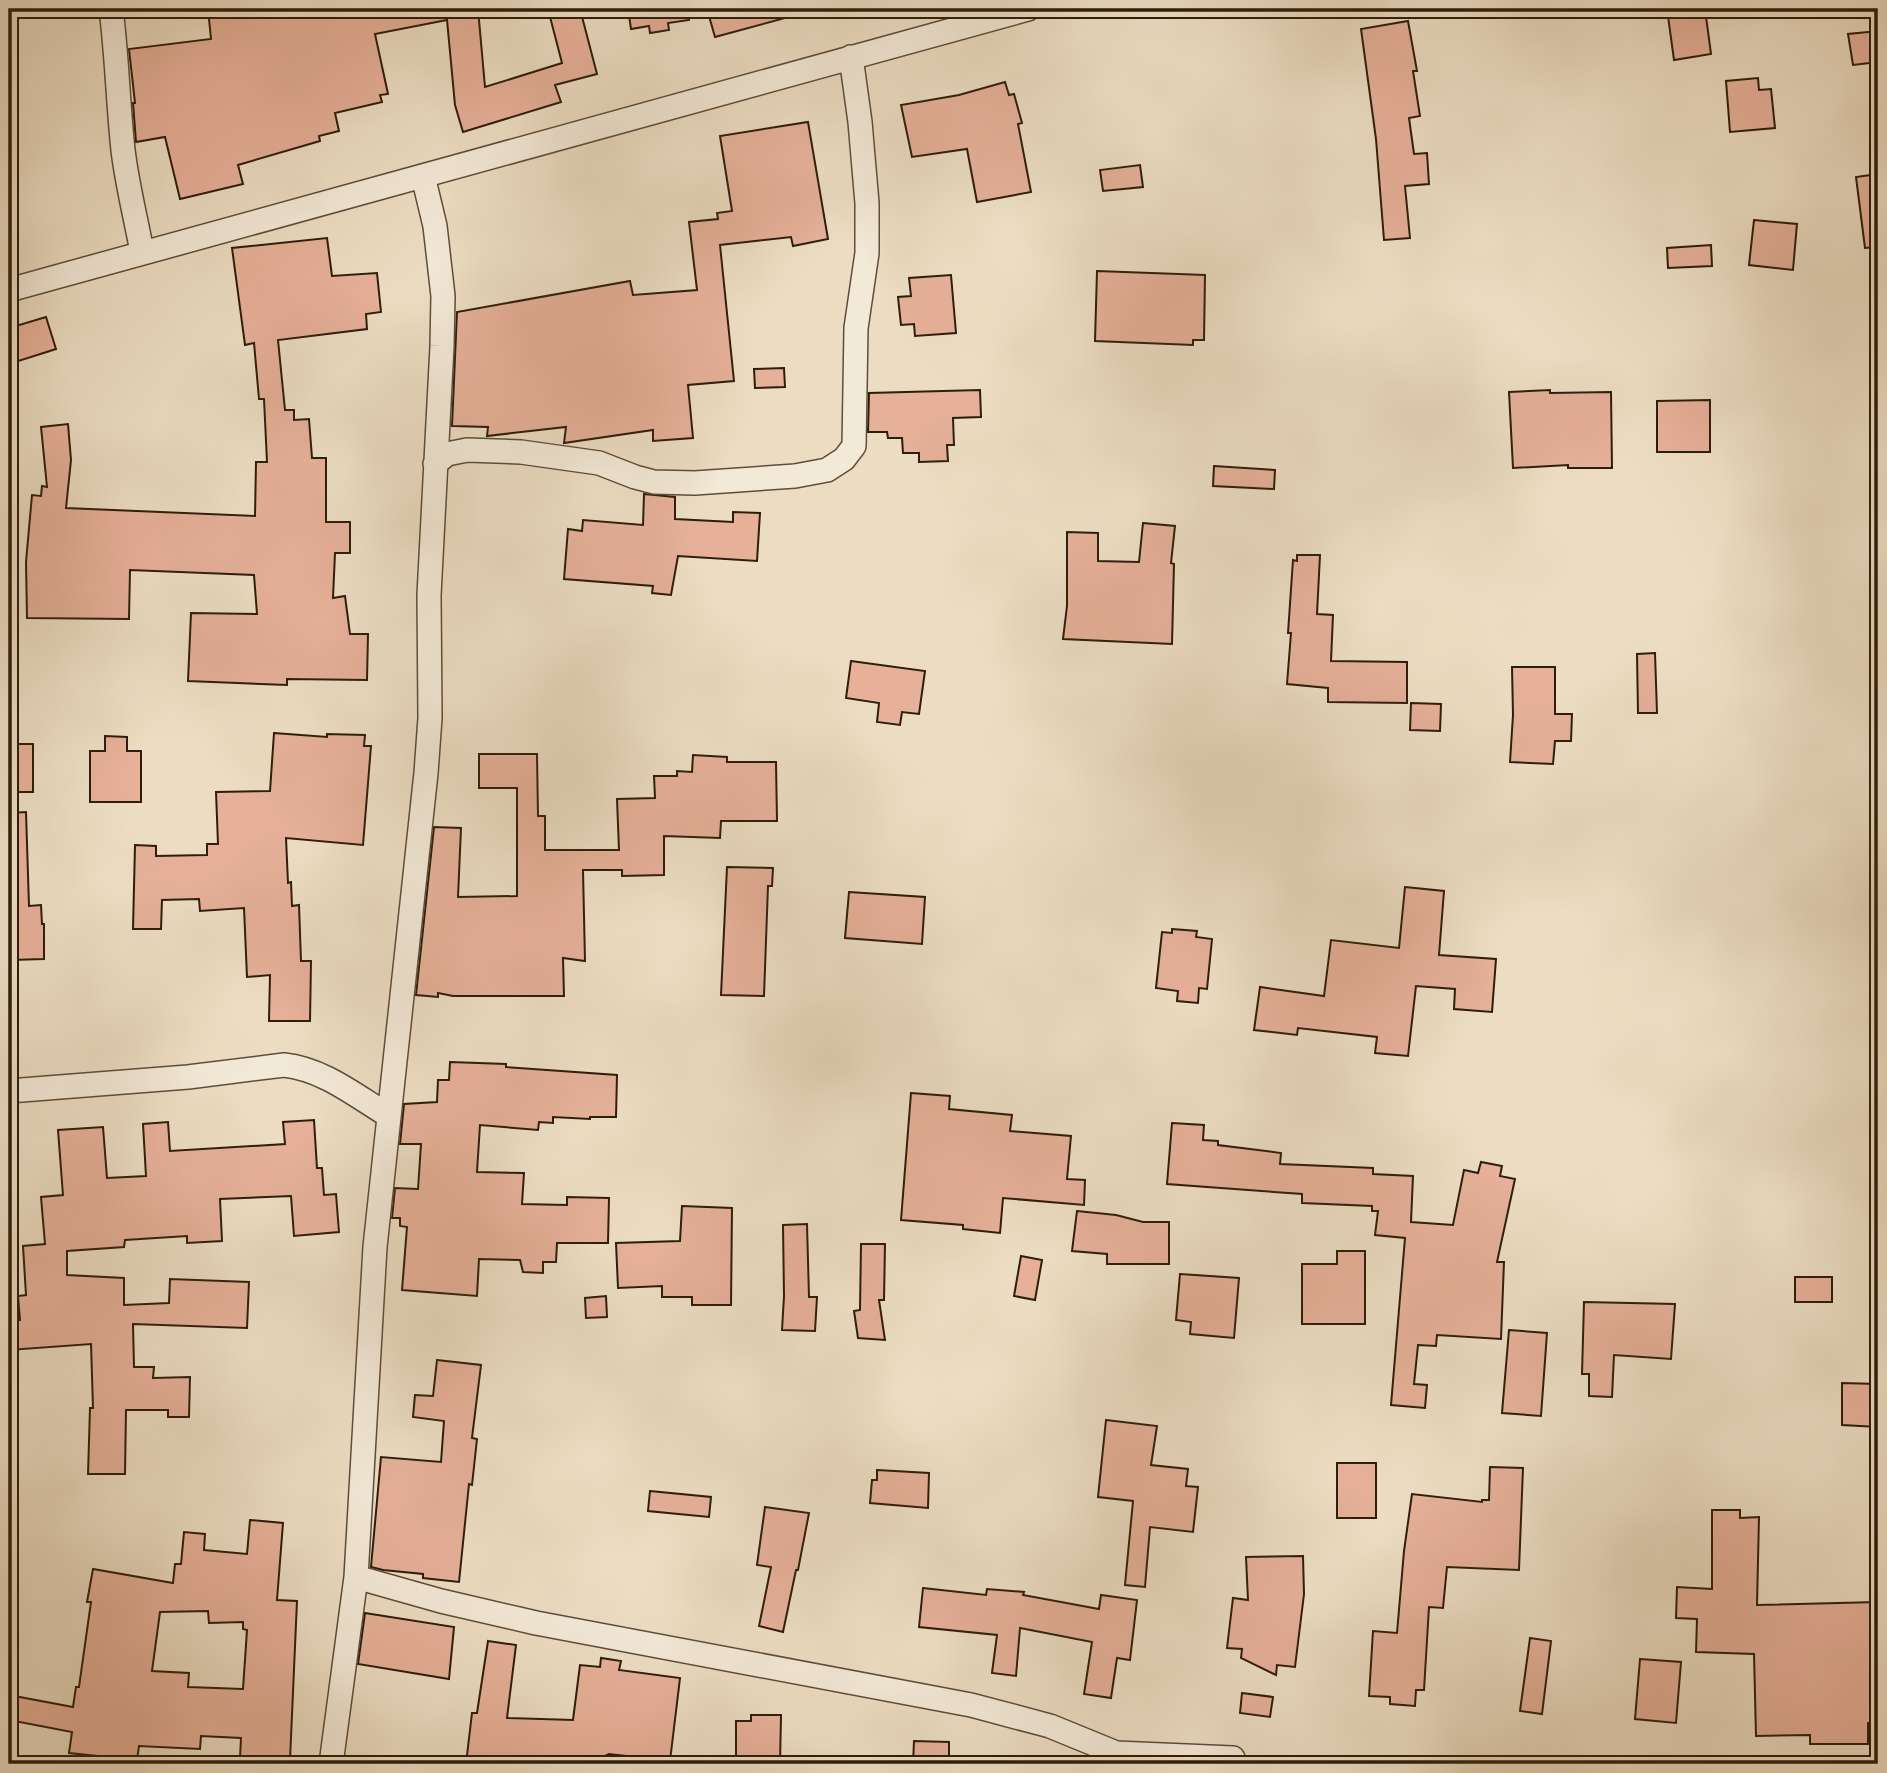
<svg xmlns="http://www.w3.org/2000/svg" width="1887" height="1773" viewBox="0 0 1887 1773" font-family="Vollkorn,serif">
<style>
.building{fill:#e6b099;stroke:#2d1d0c;stroke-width:2;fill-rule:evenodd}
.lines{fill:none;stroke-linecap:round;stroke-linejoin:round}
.minor-casing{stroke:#5d4d3a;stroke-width:26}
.minor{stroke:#f3e9d7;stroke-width:23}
</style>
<rect width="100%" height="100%" fill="#ecddc2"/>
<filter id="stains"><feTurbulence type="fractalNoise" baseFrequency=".00286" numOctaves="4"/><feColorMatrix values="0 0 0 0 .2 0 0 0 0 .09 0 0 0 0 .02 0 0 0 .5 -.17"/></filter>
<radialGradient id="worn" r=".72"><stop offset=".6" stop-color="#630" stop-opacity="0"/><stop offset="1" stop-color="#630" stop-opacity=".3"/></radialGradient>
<path class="building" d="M 208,9 L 478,9 L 485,87 L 562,63 L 548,9 L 580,9 L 597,74 L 555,85 L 561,102 L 463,132 L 455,105 L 447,20 L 375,34 L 388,94 L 380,95 L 382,102 L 335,113 L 339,131 L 319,136 L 320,141 L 238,165 L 243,184 L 180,199 L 165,137 L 136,142 L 133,103 L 135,103 L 129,49 L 211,39 Z
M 628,9 L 688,9 L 689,20 L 668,23 L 669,30 L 650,33 L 649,26 L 631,29 Z
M 707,9 L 796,9 L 796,15 L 715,37 Z
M 1667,9 L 1705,9 L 1711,54 L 1674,60 Z
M 1408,21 L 1417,71 L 1413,71 L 1420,116 L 1409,118 L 1414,154 L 1427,153 L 1429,184 L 1405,186 L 1410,238 L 1384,240 L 1376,139 L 1361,29 Z
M 1878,31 L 1878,62 L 1853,65 L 1848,34 Z
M 1758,78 L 1759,90 L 1771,89 L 1775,128 L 1730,132 L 1726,81 Z
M 1005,82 L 1009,95 L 1014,94 L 1022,123 L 1018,124 L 1031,192 L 977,202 L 967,149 L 912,157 L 901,105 L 959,95 Z
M 808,122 L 828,239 L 793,246 L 791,237 L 720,245 L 734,381 L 688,385 L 693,438 L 653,441 L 653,430 L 564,443 L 566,427 L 487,436 L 488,427 L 452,426 L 457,312 L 630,281 L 633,295 L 697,290 L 689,222 L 718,219 L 717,213 L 732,211 L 720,136 Z
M 1140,165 L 1143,187 L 1103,191 L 1100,170 Z
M 1878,174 L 1878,247 L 1865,248 L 1856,177 Z
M 1754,220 L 1797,224 L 1793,270 L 1749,265 Z
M 327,238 L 332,276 L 377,273 L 381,312 L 366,314 L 367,329 L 278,340 L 285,410 L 294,410 L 294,420 L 309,419 L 312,458 L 326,458 L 326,522 L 350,522 L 350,553 L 335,553 L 333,598 L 345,596 L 350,634 L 368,634 L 367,680 L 287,679 L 287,685 L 188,681 L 191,613 L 257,614 L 254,575 L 130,570 L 129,619 L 27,618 L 26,562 L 32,495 L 41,496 L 42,486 L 47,487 L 41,427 L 68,424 L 71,460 L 66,508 L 255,516 L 256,462 L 267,462 L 264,399 L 259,399 L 254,343 L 245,345 L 232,248 Z
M 1711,245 L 1712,266 L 1668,268 L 1667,248 Z
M 1097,271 L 1205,275 L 1204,340 L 1193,340 L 1193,345 L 1095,341 Z
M 951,275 L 956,333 L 915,336 L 914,324 L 901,325 L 898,297 L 911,296 L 909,278 Z
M 46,317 L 56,349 L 9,364 L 9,328 Z
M 784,368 L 785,387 L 755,388 L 754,369 Z
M 980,390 L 981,417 L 953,418 L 954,445 L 947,445 L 948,461 L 919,462 L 919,453 L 903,453 L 902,438 L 888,438 L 887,432 L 868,432 L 869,393 Z
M 1550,390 L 1550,393 L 1611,392 L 1612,468 L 1568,468 L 1568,465 L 1513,468 L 1509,392 Z
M 1710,400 L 1710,452 L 1657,452 L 1657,401 Z
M 1214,466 L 1275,470 L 1274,489 L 1213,486 Z
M 644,494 L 675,497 L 675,519 L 733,522 L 733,512 L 760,513 L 757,561 L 678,556 L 671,595 L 652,593 L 653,586 L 564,579 L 568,529 L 582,531 L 583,520 L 643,525 Z
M 1143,523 L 1175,526 L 1171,563 L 1174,564 L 1172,644 L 1063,639 L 1067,606 L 1067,532 L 1098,533 L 1098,561 L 1139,562 Z
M 1297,555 L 1320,555 L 1317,614 L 1333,615 L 1331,661 L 1407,662 L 1407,703 L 1328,702 L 1328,688 L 1287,684 L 1291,633 L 1288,633 L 1293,560 L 1297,561 Z
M 1655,653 L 1657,713 L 1638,713 L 1637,654 Z
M 851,661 L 925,671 L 919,714 L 902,712 L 900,725 L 877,722 L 879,703 L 846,698 Z
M 1512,667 L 1555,667 L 1555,714 L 1572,714 L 1571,741 L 1555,741 L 1553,764 L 1510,762 L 1513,715 Z
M 1411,703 L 1441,704 L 1440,731 L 1410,730 Z
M 274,733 L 327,737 L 327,734 L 365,735 L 364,746 L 371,746 L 363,845 L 286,838 L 288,883 L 291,882 L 292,906 L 299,905 L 301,961 L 311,961 L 310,1021 L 269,1021 L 270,975 L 247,977 L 244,908 L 200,911 L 199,899 L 162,900 L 161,929 L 133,929 L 135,845 L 156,846 L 156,856 L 207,855 L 207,844 L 218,844 L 216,792 L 270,791 Z
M 105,736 L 127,737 L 127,751 L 141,751 L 141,802 L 90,802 L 90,751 L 105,751 Z
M 9,744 L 33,744 L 33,792 L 9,792 Z
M 479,754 L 537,754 L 538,816 L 545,816 L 545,850 L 619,850 L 617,799 L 655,798 L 654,776 L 677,776 L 677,771 L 692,772 L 693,755 L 727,757 L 727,762 L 776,762 L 777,821 L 721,821 L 720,838 L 664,836 L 664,875 L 622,876 L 622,870 L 583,870 L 585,961 L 563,958 L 564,996 L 453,996 L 438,993 L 438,997 L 416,995 L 434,827 L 461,828 L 458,897 L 517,896 L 517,788 L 479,788 Z
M 26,812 L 29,906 L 41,905 L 42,924 L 44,924 L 44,959 L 11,960 L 9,813 Z
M 727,867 L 773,868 L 772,886 L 768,886 L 764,996 L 721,995 Z
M 1405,887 L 1444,891 L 1439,955 L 1496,959 L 1492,1012 L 1454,1009 L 1455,989 L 1416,986 L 1408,1056 L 1375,1053 L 1377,1037 L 1298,1028 L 1297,1035 L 1254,1030 L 1260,987 L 1324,996 L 1331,940 L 1399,948 Z
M 849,892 L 925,897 L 922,944 L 845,938 Z
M 1172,929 L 1197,931 L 1196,937 L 1212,939 L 1207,989 L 1199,988 L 1198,1003 L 1177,1001 L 1178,991 L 1156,988 L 1162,932 L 1172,933 Z
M 450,1062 L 506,1064 L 506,1067 L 617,1075 L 616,1117 L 590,1117 L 590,1119 L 553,1117 L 553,1123 L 539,1122 L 538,1130 L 480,1125 L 477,1172 L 524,1173 L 522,1204 L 567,1205 L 567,1197 L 609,1198 L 608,1243 L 557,1243 L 556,1262 L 543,1262 L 543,1273 L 523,1272 L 520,1260 L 479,1259 L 477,1296 L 402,1290 L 407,1227 L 400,1226 L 400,1218 L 392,1218 L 395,1188 L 418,1189 L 421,1144 L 400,1144 L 404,1104 L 437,1102 L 438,1080 L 449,1080 Z
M 911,1093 L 950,1096 L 949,1109 L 1012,1115 L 1010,1131 L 1071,1136 L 1067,1179 L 1085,1180 L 1084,1205 L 1003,1198 L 1000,1233 L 963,1229 L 963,1225 L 901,1220 Z
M 314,1120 L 317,1168 L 322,1168 L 324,1195 L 336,1194 L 339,1232 L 294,1236 L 291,1196 L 220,1199 L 222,1241 L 187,1243 L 187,1236 L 125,1240 L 124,1247 L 67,1251 L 67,1275 L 124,1278 L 124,1305 L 169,1303 L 170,1279 L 249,1282 L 247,1328 L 133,1324 L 134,1367 L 154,1367 L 153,1378 L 190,1377 L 189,1417 L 168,1417 L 168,1410 L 126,1410 L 125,1474 L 88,1474 L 90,1408 L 93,1408 L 91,1344 L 9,1350 L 9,1320 L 20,1320 L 18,1296 L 26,1295 L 23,1246 L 45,1244 L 41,1197 L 63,1195 L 58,1130 L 103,1127 L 107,1178 L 146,1176 L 143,1124 L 168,1122 L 170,1151 L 285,1144 L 283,1122 Z
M 1172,1123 L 1204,1125 L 1203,1140 L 1218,1141 L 1218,1145 L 1281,1153 L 1280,1164 L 1373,1168 L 1373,1174 L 1413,1176 L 1411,1222 L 1453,1225 L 1464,1170 L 1478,1173 L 1481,1162 L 1502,1166 L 1500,1176 L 1515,1179 L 1497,1262 L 1504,1262 L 1501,1339 L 1437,1335 L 1436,1346 L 1418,1345 L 1414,1384 L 1427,1385 L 1425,1408 L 1391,1405 L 1405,1238 L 1375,1235 L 1378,1211 L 1372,1211 L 1372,1206 L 1302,1203 L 1302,1194 L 1167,1184 Z
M 682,1206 L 732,1208 L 731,1305 L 692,1305 L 692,1297 L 662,1297 L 662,1286 L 618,1288 L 616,1243 L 680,1241 Z
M 1077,1211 L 1116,1215 L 1143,1222 L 1169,1222 L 1169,1264 L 1107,1264 L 1107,1254 L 1072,1251 Z
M 807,1224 L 809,1297 L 817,1297 L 815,1331 L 782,1330 L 784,1296 L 783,1225 Z
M 861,1244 L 885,1244 L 884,1300 L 879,1300 L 885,1340 L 858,1338 L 854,1311 L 860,1310 Z
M 1337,1251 L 1365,1251 L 1365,1324 L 1302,1324 L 1302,1264 L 1337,1264 Z
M 1021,1256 L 1042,1260 L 1035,1300 L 1014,1296 Z
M 1180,1274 L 1239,1278 L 1234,1338 L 1190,1334 L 1191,1322 L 1176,1320 Z
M 1795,1277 L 1832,1277 L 1832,1302 L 1795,1302 Z
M 606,1296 L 607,1317 L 586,1318 L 585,1298 Z
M 1584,1302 L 1675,1304 L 1671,1359 L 1614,1355 L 1612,1397 L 1589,1396 L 1589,1374 L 1582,1374 Z
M 1509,1330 L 1547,1333 L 1541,1416 L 1502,1413 Z
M 437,1360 L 481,1365 L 472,1438 L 477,1439 L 472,1485 L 469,1484 L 459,1582 L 423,1578 L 423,1574 L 383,1570 L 371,1567 L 381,1457 L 441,1462 L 444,1421 L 413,1417 L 415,1395 L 433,1396 Z
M 1842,1383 L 1878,1384 L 1878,1427 L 1842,1425 Z
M 1106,1420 L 1157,1426 L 1151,1465 L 1188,1469 L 1186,1486 L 1198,1487 L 1193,1532 L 1150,1527 L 1145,1587 L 1125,1585 L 1133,1501 L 1098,1497 Z
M 1337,1463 L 1376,1463 L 1376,1518 L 1337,1518 Z
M 1490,1467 L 1523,1468 L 1519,1570 L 1447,1567 L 1443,1608 L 1429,1607 L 1424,1690 L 1416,1690 L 1415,1706 L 1390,1704 L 1390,1697 L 1369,1696 L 1373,1631 L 1397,1633 L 1404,1551 L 1412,1494 L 1482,1502 L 1482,1500 L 1489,1500 Z
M 877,1470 L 929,1473 L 928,1508 L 870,1503 L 872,1480 L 877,1480 Z
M 650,1491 L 711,1497 L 709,1517 L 648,1511 Z
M 765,1507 L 809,1513 L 798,1570 L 796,1570 L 783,1632 L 759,1626 L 771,1567 L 757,1565 Z
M 1712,1510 L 1740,1510 L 1740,1518 L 1759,1517 L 1757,1605 L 1878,1602 L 1878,1724 L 1868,1723 L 1868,1744 L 1810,1744 L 1810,1735 L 1756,1736 L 1754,1654 L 1696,1652 L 1697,1619 L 1676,1618 L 1677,1587 L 1712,1589 Z
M 250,1520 L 283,1523 L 277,1600 L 297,1601 L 290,1760 L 240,1758 L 241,1738 L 201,1736 L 200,1749 L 139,1746 L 137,1760 L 69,1753 L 72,1732 L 9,1720 L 9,1695 L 73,1707 L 76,1687 L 79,1687 L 91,1602 L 87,1602 L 93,1569 L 173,1583 L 175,1564 L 181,1564 L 184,1532 L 205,1534 L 204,1550 L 247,1554 ZM 208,1611 L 209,1623 L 243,1622 L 243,1629 L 247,1630 L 243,1689 L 188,1687 L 189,1673 L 152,1671 L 160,1612 Z
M 1303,1556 L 1304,1594 L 1295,1667 L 1277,1665 L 1276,1675 L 1241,1658 L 1242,1649 L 1227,1648 L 1233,1598 L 1248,1600 L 1246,1557 Z
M 923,1588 L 986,1595 L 987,1589 L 1024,1592 L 1023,1595 L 1099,1609 L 1101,1595 L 1137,1600 L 1130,1660 L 1117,1658 L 1111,1698 L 1084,1694 L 1092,1642 L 1020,1628 L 1016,1676 L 992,1673 L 997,1635 L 919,1627 Z
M 365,1613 L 454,1627 L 449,1679 L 358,1664 Z
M 1530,1638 L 1551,1641 L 1542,1714 L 1520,1711 Z
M 488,1641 L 516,1645 L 507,1718 L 573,1720 L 580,1665 L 600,1667 L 601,1658 L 621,1661 L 619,1670 L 680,1678 L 670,1761 L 609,1754 L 605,1756 L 604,1764 L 466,1764 L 472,1713 L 477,1713 Z
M 1640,1659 L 1681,1662 L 1676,1723 L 1635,1719 Z
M 1242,1693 L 1273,1697 L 1270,1717 L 1240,1713 Z
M 751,1715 L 781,1715 L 780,1764 L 736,1764 L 736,1721 L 751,1721 Z
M 914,1741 L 949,1742 L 949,1764 L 913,1764 Z"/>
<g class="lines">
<g class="minor-casing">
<path id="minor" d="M 111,9 C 117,56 118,103 123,150 C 127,184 136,219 142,252
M 9,290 L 1028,9
M 435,464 L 447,454 L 467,450 L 521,452 L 599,463 L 635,477 L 654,482 L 695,483 L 795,476 L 827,470 L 844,459 L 854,446 L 856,328 L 867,253 L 867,203 L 860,122 L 851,57
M 9,1091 L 188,1077 L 284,1065 C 323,1069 356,1096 389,1116
M 356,1577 L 441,1601 L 536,1623 L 971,1705 L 1050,1726 L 1116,1753 L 1233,1758
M 331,1764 L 356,1577 L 375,1247 L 426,773 L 430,718 L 429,595 L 442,346 L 443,296 L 435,226 L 423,176"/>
</g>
<use href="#minor" class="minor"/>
</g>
<rect width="1887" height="1773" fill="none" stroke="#ecddc2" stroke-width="35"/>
<rect x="10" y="10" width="1866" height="1752" fill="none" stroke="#2d1d0c" stroke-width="3.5"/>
<rect x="18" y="18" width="1852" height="1738" fill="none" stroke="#2d1d0c" stroke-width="2"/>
<rect width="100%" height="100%" filter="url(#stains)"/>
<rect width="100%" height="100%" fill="url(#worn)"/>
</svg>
